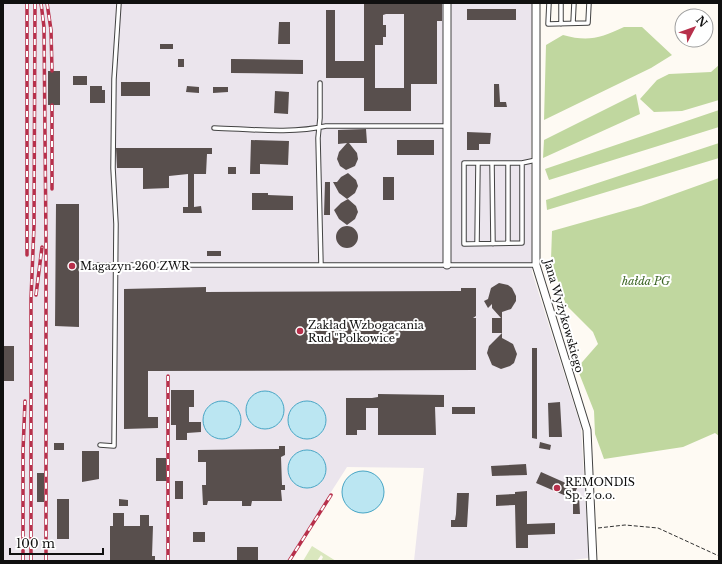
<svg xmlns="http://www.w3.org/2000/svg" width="722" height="564" viewBox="0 0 722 564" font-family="'Libre Baskerville',serif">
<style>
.industrial{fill:#ebe5ed}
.green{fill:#dae7be}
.forest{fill:#c0d79f}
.water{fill:#bbe6f2;stroke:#47a5c5}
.building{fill:#584f4d;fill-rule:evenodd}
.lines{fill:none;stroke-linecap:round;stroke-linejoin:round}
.lane-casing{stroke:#434343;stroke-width:5.5}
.street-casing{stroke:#434343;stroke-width:9}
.path{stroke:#323232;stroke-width:1;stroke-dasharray:4 2;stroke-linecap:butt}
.lane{stroke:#fff;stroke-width:3.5}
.street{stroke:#fff;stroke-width:7}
.rail-casing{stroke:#b7304b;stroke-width:3.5}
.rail{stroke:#fff;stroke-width:2;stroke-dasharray:6;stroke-linecap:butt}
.poi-dot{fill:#b7304b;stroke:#fff;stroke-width:1.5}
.labels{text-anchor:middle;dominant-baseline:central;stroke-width:4;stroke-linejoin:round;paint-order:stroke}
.poi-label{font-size:11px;fill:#101010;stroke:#fff;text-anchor:start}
.park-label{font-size:11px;font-style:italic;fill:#3b6424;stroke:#fff}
.street-label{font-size:11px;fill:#101010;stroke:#fff}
</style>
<rect width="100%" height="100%" fill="#fefaf3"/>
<path class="industrial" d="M 3,3 L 533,3 L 531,152 L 532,272 L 581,427 L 589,558 L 564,561 L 414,561 L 424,468 L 347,467 L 287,561 L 3,561 Z"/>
<path class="green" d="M 312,546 L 336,561 L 321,561 L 323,557 L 321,555 L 317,561 L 303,561 Z"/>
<path class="forest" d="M 624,27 L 642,27 L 672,55 L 651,68 L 544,120 L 546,45 L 563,35 C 588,42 601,38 624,27 Z
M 719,65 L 719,100 L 682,111 L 654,112 L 640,99 L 657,80 L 669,74 L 711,72 Z
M 636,94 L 640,114 L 543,158 L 544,140 Z
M 719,110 L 719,127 L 549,180 L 545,169 Z
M 719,143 L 719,158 L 547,210 L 546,200 Z
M 719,178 L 719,436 L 715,433 L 683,447 L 604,459 L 595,434 L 594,411 L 577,368 L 598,344 L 593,332 L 566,305 L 551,260 L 552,231 L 641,206 Z"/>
<path class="water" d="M246 410a19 19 0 1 1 38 0a19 19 0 1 1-38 0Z
M203 420a19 19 0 1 1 38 0a19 19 0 1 1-38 0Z
M288 420a19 19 0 1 1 38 0a19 19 0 1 1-38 0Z
M288 469a19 19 0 1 1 38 0a19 19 0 1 1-38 0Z
M342 492a21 21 0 1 1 42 0a21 21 0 1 1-42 0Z"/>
<path class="building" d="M 364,3 L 442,3 L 442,21 L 437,21 L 437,84 L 411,84 L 411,111 L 364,111 L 364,78 L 326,78 L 326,10 L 335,10 L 335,61 L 364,61 ZM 386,14 L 404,14 L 404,88 L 375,88 L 375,45 L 383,45 L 383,37 L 386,37 L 386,25 L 383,25 L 383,15 Z
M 467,9 L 516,9 L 516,20 L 467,20 Z
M 279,22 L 290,22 L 290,44 L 278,44 Z
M 160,44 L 173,44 L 173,49 L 160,49 Z
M 178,59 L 184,59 L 184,67 L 178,67 Z
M 231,59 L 303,60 L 303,74 L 231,73 Z
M 48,71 L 60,71 L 60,105 L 48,105 Z
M 73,76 L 87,76 L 87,85 L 73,85 Z
M 121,82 L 150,82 L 150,96 L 121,96 Z
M 494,84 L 499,84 L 500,102 L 506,102 L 507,107 L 494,107 Z
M 90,86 L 102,86 L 102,90 L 105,90 L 105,103 L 90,103 Z
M 187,86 L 199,87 L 199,93 L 186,92 Z
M 213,87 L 228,87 L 228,92 L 213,93 Z
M 275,91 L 289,92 L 288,114 L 274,113 Z
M 366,129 L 367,143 L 349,143 L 357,153 L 358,159 L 355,166 L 346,170 L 340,166 L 337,159 L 339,152 L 347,143 L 338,144 L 338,130 Z
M 467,132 L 491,133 L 490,144 L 479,144 L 479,150 L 467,150 Z
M 251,140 L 289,141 L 288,165 L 260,164 L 260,174 L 250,174 Z
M 397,140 L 434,140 L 434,155 L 397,155 Z
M 116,148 L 212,148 L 212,154 L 207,154 L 206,174 L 194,174 L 194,207 L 201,206 L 202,213 L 183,213 L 183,207 L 188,207 L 188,174 L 169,176 L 169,188 L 143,189 L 143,168 L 117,168 Z
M 228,167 L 236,167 L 236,174 L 228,174 Z
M 348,173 L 356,180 L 358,186 L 355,193 L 347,199 L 339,193 L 333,182 L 337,182 L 341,177 Z
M 383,177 L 394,177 L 394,200 L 383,200 Z
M 325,182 L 330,182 L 330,215 L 324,215 Z
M 252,193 L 268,193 L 268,195 L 293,196 L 293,210 L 252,210 Z
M 348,199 L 356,206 L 358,212 L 355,219 L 347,225 L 339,219 L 334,210 L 341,203 Z
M 56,204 L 79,204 L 79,327 L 55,326 Z
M336 237a11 11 0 1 1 22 0a11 11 0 1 1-22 0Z
M 207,251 L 221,251 L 221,256 L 207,256 Z
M 499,283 L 508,285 L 512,288 L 516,296 L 516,301 L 511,309 L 502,312 L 502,333 L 492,333 L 492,318 L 501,318 L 492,308 L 492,304 L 488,308 L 484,301 L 488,299 L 491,288 Z
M 206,287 L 206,292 L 461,291 L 461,288 L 476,288 L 476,316 L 473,318 L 476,318 L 476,370 L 148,371 L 148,417 L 158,417 L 158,428 L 124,429 L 124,289 Z
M 502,333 L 502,338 L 513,344 L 517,354 L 514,363 L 510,366 L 501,369 L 492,365 L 487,353 L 489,346 Z
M 3,346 L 14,346 L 14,381 L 3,381 Z
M 532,348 L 537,348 L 537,439 L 532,438 Z
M 171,390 L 194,390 L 194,407 L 189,407 L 189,422 L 201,422 L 201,432 L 187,433 L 187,440 L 176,440 L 176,425 L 171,425 Z
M 378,394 L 444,395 L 444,407 L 435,407 L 436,435 L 378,435 L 378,408 L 366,408 L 366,430 L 357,430 L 357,435 L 346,435 L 346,398 L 372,398 L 378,397 Z
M 560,402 L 562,437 L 549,437 L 548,403 Z
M 452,407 L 475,407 L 475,414 L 452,414 Z
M 540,442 L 551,445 L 550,450 L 539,448 Z
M 54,443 L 64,443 L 64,450 L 54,450 Z
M 279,446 L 285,446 L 285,455 L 281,457 L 282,485 L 285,485 L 285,490 L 281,490 L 282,501 L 252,501 L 251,506 L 242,506 L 242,501 L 208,501 L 207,505 L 203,505 L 202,485 L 206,485 L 206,462 L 198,462 L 198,450 L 279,449 Z
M 82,451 L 99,451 L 99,479 L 82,482 Z
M 156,458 L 166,458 L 167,481 L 156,481 Z
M 526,464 L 527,475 L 492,476 L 491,466 Z
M 541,472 L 577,488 L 575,493 L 579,496 L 580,514 L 573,514 L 573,499 L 536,483 Z
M 37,473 L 44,473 L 44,502 L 37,502 Z
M 175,481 L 183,481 L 183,499 L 175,499 Z
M 527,491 L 527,524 L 555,523 L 555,534 L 528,535 L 528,548 L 516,548 L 515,505 L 496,506 L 496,495 L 515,494 L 515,492 Z
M 457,493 L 469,493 L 467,527 L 451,527 L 451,520 L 455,520 L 456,514 Z
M 57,499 L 69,499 L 69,539 L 57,539 Z
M 119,499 L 128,500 L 128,506 L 119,506 Z
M 113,513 L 124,513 L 124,526 L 140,526 L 140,515 L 149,515 L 149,526 L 153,526 L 152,556 L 155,556 L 155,561 L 110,561 L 110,526 L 113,526 Z
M 193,532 L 205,532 L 205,542 L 193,542 Z
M 237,547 L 258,547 L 258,561 L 237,561 Z"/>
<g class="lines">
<g class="lane-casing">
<path id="lane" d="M 549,3 L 548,24 L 588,23 L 589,3
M 573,23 L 574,3
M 561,24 L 561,3
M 320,83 L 320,118 L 318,138 L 321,265
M 214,128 C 249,129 292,134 326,126 L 447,126
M 492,163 L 493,244
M 508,163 L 508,243
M 522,163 L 522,243 L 464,244 L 464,163 L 522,163 L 536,160
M 477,244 L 478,163
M 89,265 L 535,265
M 100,445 L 114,446 L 116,224 L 113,168 L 114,79 L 119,3"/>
</g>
<g class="street-casing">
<path id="street" d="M 447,3 L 447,265
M 536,3 L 536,265 L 587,430 L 593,561"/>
</g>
<path class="path" d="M 598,528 L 625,525 L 658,528 L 719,556"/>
<use href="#lane" class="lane"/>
<use href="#street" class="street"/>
<g class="rail-casing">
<path id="rail" d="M 27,3 L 27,255
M 41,3 L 44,27 L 46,242 L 46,561
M 47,3 L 51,30 L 52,71
M 52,105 L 52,189
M 36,295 L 42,247
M 23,561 L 23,451 L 25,401
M 31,561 L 31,299 L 34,226 L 35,3
M 168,561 L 168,376
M 289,561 L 331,495"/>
</g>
<use href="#rail" class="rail"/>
</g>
<g class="poi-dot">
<circle cx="72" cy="266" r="4"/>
<circle cx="300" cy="331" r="4"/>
<circle cx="557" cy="488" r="4"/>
</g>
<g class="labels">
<g class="poi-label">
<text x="80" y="266">Magazyn 260 ZWR</text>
<text x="308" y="325">Zakład Wzbogacania<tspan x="308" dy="13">Rud "Polkowice"</tspan></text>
<text x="565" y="482">REMONDIS<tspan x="565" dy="13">Sp. z o.o.</tspan></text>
</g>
<g class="park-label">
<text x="646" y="281">hałda PG</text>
</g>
<g class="street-label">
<text transform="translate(564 316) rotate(74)">Jana Wyżykowskiego</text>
</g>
</g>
<rect width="722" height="564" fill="none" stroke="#101010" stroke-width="8"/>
<g transform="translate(694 28) rotate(49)"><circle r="19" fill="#ffffff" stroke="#9f9f9f"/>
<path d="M0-3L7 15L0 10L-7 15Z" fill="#b7304b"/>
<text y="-6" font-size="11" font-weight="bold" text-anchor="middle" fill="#101010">N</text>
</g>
<path d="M10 548v6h93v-6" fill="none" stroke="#101010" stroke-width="2"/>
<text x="16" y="548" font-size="12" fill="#101010" stroke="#ffffff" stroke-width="3" paint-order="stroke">100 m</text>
</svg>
